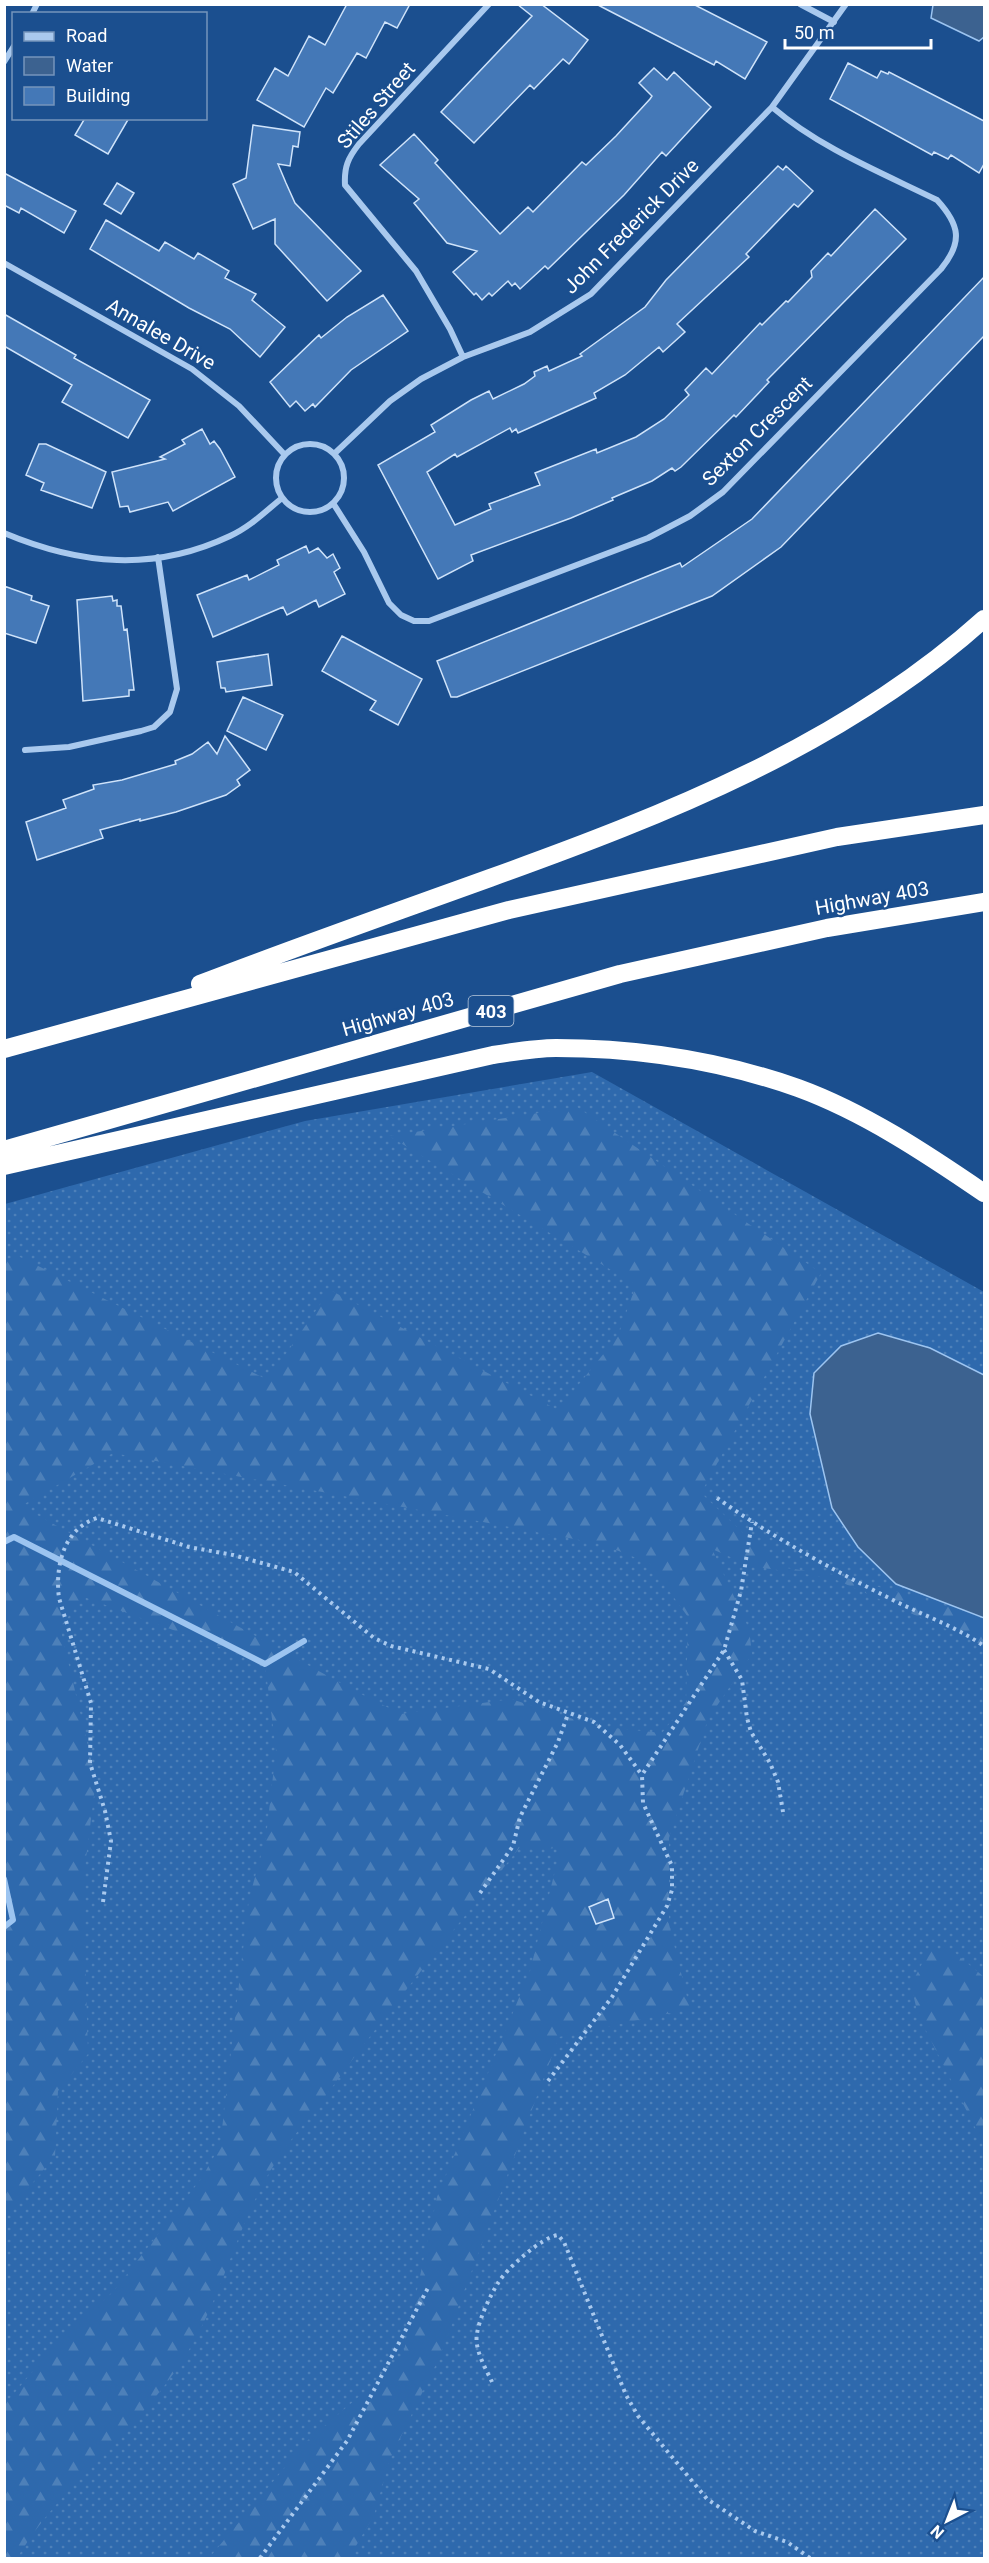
<svg xmlns="http://www.w3.org/2000/svg" width="989" height="2563" viewBox="0 0 989 2563" font-family="Roboto,sans-serif">
<style>
.grass{fill:url(#grass-dots)}
.forest{fill:url(#forest-firs);fill-rule:evenodd}
.water{fill:#3c6290;stroke:#9cc4f0;stroke-width:1.5}
.lines{fill:none;stroke-linecap:round;stroke-linejoin:round}
.stream{stroke:#9cc4f0;stroke-width:6}
.building{fill:#4478b7;stroke:#cfe3fa;stroke-width:1.5}
.path{stroke:#a9c9ee;stroke-width:4;stroke-dasharray:3 4.5;stroke-linecap:butt}
.minor{stroke:#a9c9ee;stroke-width:6}
.motorway{stroke:#fff;stroke-width:18}
.labels{text-anchor:middle;dominant-baseline:central;stroke-width:5;stroke-linejoin:round;paint-order:stroke}
.shield{fill:#1b4f8f;stroke:#bbcadd;stroke-width:1.5}
.shield-label{font-size:18px;font-weight:bold;fill:#fff}
.street-label{font-size:20px;fill:#fff;stroke:#1b4f8f}
</style>
<defs>
<pattern id="grass-dots" width="8" height="8" patternUnits="userSpaceOnUse" patternTransform="scale(1.5)"><rect width="8" height="8" fill="#2e69ad"/><path d="M2 2h.1M6 6h.1" fill="none" stroke="#4d80b9" stroke-width="1.8" stroke-linecap="round"/></pattern>
<pattern id="forest-firs" width="22" height="20" patternUnits="userSpaceOnUse" patternTransform="scale(1.5)"><rect width="22" height="20" fill="#2e69ad"/><path d="M5 1l3.5 6h-7zM16 11l3.5 6h-7z" fill="#4d80b9"/></pattern>
</defs>
<rect width="100%" height="100%" fill="#1b4f8f"/>
<path class="grass" d="M 592,1072 L 984,1292 L 984,2558 L 5,2558 L 5,1204 L 305,1121 Z"/>
<path class="forest" d="M 577,1107 L 821,1273 L 701,1493 L 779,1567 L 836,1575 L 965,1611 L 984,1620 L 984,1646 L 832,1578 L 751,1566 L 712,1549 L 749,1629 L 752,1654 L 708,1719 L 669,1838 L 669,1924 L 690,2009 L 559,2037 L 440,2356 L 390,2459 L 374,2515 L 349,2558 L 209,2558 L 308,2440 L 402,2360 L 437,2197 L 530,1971 L 561,1847 L 548,1849 L 520,1847 C 457,1926 393,2004 333,2086 C 312,2114 287,2142 269,2173 C 235,2232 221,2300 184,2358 C 137,2432 62,2483 17,2558 L 5,2558 L 5,2404 L 62,2337 L 113,2292 L 201,2179 L 220,2146 L 249,1899 L 266,1837 L 276,1750 L 265,1664 L 84,1597 L 60,1627 L 96,1780 L 83,1882 L 88,2054 L 58,2091 L 55,2156 L 15,2204 L 5,2212 L 5,1260 L 18,1256 L 268,1380 L 330,1290 L 558,1410 L 618,1336 L 636,1285 L 389,1136 ZM 113,1453 L 601,1544 L 649,1563 L 688,1617 L 686,1702 L 662,1733 L 595,1726 L 511,1699 L 401,1714 L 353,1690 L 21,1506 Z
M 930,1948 L 954,1952 L 984,1977 L 984,2145 L 918,2015 L 911,1985 Z"/>
<path class="water" d="M 933,5 L 984,5 L 984,37 L 979,41 L 931,18 Z
M 878,1333 L 930,1348 L 984,1375 L 984,1618 L 896,1584 L 858,1547 L 832,1508 L 810,1414 L 814,1373 L 841,1346 Z"/>
<g class="lines">
<path class="stream" d="M 4,1542 L 14,1537 L 265,1664 L 304,1641
M 4,1879 L 13,1920 L 4,1927"/>
</g>
<path class="building" d="M 347,4 L 410,4 L 397,28 L 385,22 L 366,58 L 357,53 L 333,93 L 326,88 L 304,127 L 257,100 L 275,68 L 288,76 L 309,36 L 325,45 Z
M 517,4 L 541,4 L 588,40 L 569,64 L 563,59 L 534,89 L 530,85 L 474,143 L 441,112 L 532,16 Z
M 596,4 L 693,4 L 767,42 L 745,79 L 716,61 L 714,65 Z
M 848,63 L 877,78 L 881,71 L 888,74 L 889,72 L 984,121 L 984,164 L 979,173 L 951,155 L 948,159 L 934,152 L 932,155 L 830,99 Z
M 654,68 L 667,80 L 674,72 L 711,107 L 666,156 L 662,152 L 624,195 L 548,269 L 545,266 L 520,289 L 515,283 L 512,286 L 508,281 L 492,296 L 489,293 L 482,300 L 476,293 L 474,295 L 453,272 L 477,251 L 447,243 L 414,203 L 419,199 L 380,165 L 414,134 L 438,160 L 435,163 L 500,234 L 528,207 L 533,212 L 582,162 L 586,165 L 616,136 L 650,99 L 652,96 L 639,83 Z
M 85,118 L 129,118 L 108,154 L 75,135 Z
M 253,125 L 300,132 L 298,147 L 293,146 L 290,166 L 278,164 L 286,183 L 295,203 L 361,271 L 327,301 L 275,244 L 275,219 L 253,229 L 233,184 L 246,178 Z
M 778,166 L 783,170 L 786,166 L 813,191 L 798,207 L 794,204 L 746,254 L 749,257 L 677,324 L 685,332 L 663,352 L 659,347 L 625,375 L 594,393 L 596,398 L 518,433 L 516,429 L 512,432 L 510,428 L 457,457 L 455,454 L 427,472 L 455,525 L 491,509 L 489,504 L 540,485 L 535,473 L 596,449 L 597,453 L 636,437 L 664,419 L 689,395 L 685,390 L 706,368 L 712,374 L 760,323 L 762,325 L 786,301 L 788,302 L 812,277 L 811,271 L 828,253 L 831,256 L 875,209 L 906,239 L 767,380 L 769,382 L 736,417 L 734,415 L 681,467 L 675,471 L 672,468 L 652,481 L 612,498 L 613,500 L 571,518 L 471,555 L 473,561 L 438,579 L 378,465 L 435,432 L 431,425 L 471,400 L 489,391 L 493,399 L 524,384 L 535,376 L 534,372 L 547,366 L 549,371 L 582,356 L 580,354 L 645,307 L 666,280 Z
M 4,173 L 76,211 L 64,233 L 21,208 L 19,213 L 4,205 Z
M 117,183 L 134,193 L 121,214 L 104,204 Z
M 106,220 L 159,251 L 165,242 L 194,259 L 198,253 L 229,271 L 225,278 L 256,294 L 252,300 L 285,327 L 260,357 L 230,329 L 189,308 L 90,249 Z
M 984,277 L 984,336 L 781,547 L 712,596 L 457,697 L 451,697 L 437,661 L 680,563 L 682,567 L 752,519 Z
M 383,295 L 408,331 L 351,370 L 315,407 L 313,404 L 305,411 L 296,401 L 290,407 L 270,382 L 319,335 L 321,338 L 347,317 Z
M 4,314 L 76,355 L 74,358 L 150,400 L 128,438 L 62,402 L 72,385 L 4,346 Z
M 202,429 L 210,444 L 214,441 L 220,449 L 235,477 L 173,511 L 168,502 L 130,512 L 128,506 L 120,507 L 112,472 L 165,459 L 160,457 L 185,444 L 182,440 Z
M 39,444 L 46,444 L 106,472 L 92,508 L 41,490 L 44,483 L 26,475 Z
M 306,546 L 309,553 L 318,548 L 327,558 L 333,554 L 340,568 L 334,572 L 345,594 L 319,607 L 316,600 L 287,615 L 283,607 L 213,637 L 197,595 L 247,575 L 249,580 L 279,565 L 277,560 Z
M 4,586 L 32,596 L 31,600 L 49,606 L 36,643 L 4,633 Z
M 112,596 L 113,601 L 117,600 L 117,606 L 121,606 L 124,630 L 127,629 L 134,690 L 129,690 L 129,696 L 83,701 L 77,600 Z
M 342,636 L 422,679 L 398,725 L 370,710 L 376,701 L 322,671 Z
M 268,654 L 272,685 L 226,692 L 225,688 L 221,688 L 217,662 Z
M 243,697 L 283,715 L 266,750 L 227,731 Z
M 225,736 L 250,770 L 237,780 L 240,785 L 226,795 L 176,812 L 140,821 L 140,819 L 100,830 L 103,838 L 37,860 L 26,822 L 66,808 L 63,800 L 94,789 L 93,785 L 122,780 L 176,764 L 175,761 L 192,754 L 208,742 L 217,754 Z
M 608,1899 L 614,1918 L 596,1924 L 589,1907 Z"/>
<g class="lines">
<path class="path" d="M 717,1498 C 771,1536 831,1569 891,1599 C 922,1615 955,1626 984,1646
M 724,1650 L 742,1680 L 747,1718 L 751,1732 L 770,1763 L 778,1782 L 783,1812
M 480,1893 L 513,1846 L 520,1817 L 558,1742 L 568,1714
M 103,1902 L 111,1841 L 105,1811 L 90,1763 L 91,1703 L 59,1598 C 55,1567 63,1529 97,1518 L 189,1547 L 233,1555 L 294,1572 L 374,1638 L 391,1646 L 489,1669 L 539,1702 L 594,1722 L 620,1745 L 642,1775
M 548,2081 L 612,1997 L 667,1906 L 672,1890 L 672,1866 L 643,1803 L 642,1775 L 724,1650 L 741,1591 L 752,1522
M 492,2382 C 486,2369 474,2349 477,2334 C 479,2319 490,2296 498,2283 C 507,2268 542,2237 558,2235 L 564,2242 L 626,2395 L 638,2416 L 707,2499 L 755,2531 L 787,2542 L 810,2558
M 260,2558 L 347,2441 L 429,2286"/>
<path class="minor" d="M 800,4 L 834,22
M 32,14 L 37,4
M 4,62 L 14,46
M 4,263 L 192,369 L 239,406 L 285,455
M 463,357 L 450,329 L 416,271 L 345,185 C 344,167 348,158 359,144 L 489,4
M276 478a34 34 0 1 1 68 0a34 34 0 1 1-68 0Z
M 334,454 L 390,401 L 421,379 L 463,357 L 530,332 L 591,294 L 772,107 L 846,4
M 333,503 L 364,552 L 389,603 L 401,615 L 414,621 L 429,621 L 648,538 L 690,516 L 723,492 L 941,269 C 963,242 960,225 937,200 C 880,172 820,148 772,107
M 4,533 C 80,565 154,572 230,536 C 250,527 266,511 282,498
M 25,750 L 69,747 L 141,731 L 154,727 L 170,712 L 177,689 L 158,557"/>
<path class="motorway" d="M 200,984 C 296,947 393,913 490,878 C 665,815 844,745 984,619
M 4,1049 L 509,910 L 837,837 L 984,815
M 4,1150 L 620,974 L 827,928 L 984,902
M 4,1166 L 493,1055 C 513,1052 535,1048 556,1048 C 638,1048 721,1061 798,1088 C 864,1112 927,1154 984,1193"/>
</g>
<g class="labels">
<rect class="shield" x="468.5" y="996" width="45" height="30" rx="4.5"/>
<g class="shield-label">
<text x="491" y="1011">403</text>
</g>
<g class="street-label">
<text transform="translate(376 105) rotate(-49)">Stiles Street</text>
<text transform="translate(631 226) rotate(-45)">John Frederick Drive</text>
<text transform="translate(161 334) rotate(30)">Annalee Drive</text>
<text transform="translate(757 431) rotate(-45)">Sexton Crescent</text>
<text transform="translate(872 898) rotate(-10)">Highway 403</text>
<text transform="translate(398 1014) rotate(-16)">Highway 403</text>
</g>
</g>
<rect width="989" height="2563" fill="none" stroke="#ffffff" stroke-width="12"/>
<rect x="12" y="12" width="195" height="108" fill="#1b4f8f" stroke="#7695bc" stroke-width="1.5"/>
<rect x="24" y="32" width="30" height="9" fill="#a9c9ee" stroke="#7695bc" stroke-width="1.5"/>
<text x="66" y="42" font-size="18" fill="#ffffff">Road</text>
<rect x="24" y="57" width="30" height="18" fill="#3c6290" stroke="#7695bc" stroke-width="1.5"/>
<text x="66" y="72" font-size="18" fill="#ffffff">Water</text>
<rect x="24" y="87" width="30" height="18" fill="#4478b7" stroke="#7695bc" stroke-width="1.5"/>
<text x="66" y="102" font-size="18" fill="#ffffff">Building</text>
<g transform="translate(947 2521) rotate(222)" stroke="#1b4f8f" stroke-width="4.5" paint-order="stroke">
<path d="M0-4.5L10 22L0 15L-10 22Z" fill="#ffffff"/>
<text y="-9" font-size="16" font-weight="bold" text-anchor="middle" fill="#ffffff">N</text>
</g>
<path d="M785 39v9h146v-9" fill="none" stroke="#ffffff" stroke-width="3"/>
<text x="794" y="39" font-size="18" fill="#ffffff" stroke="#1b4f8f" stroke-width="4.5" paint-order="stroke">50 m</text>
</svg>
